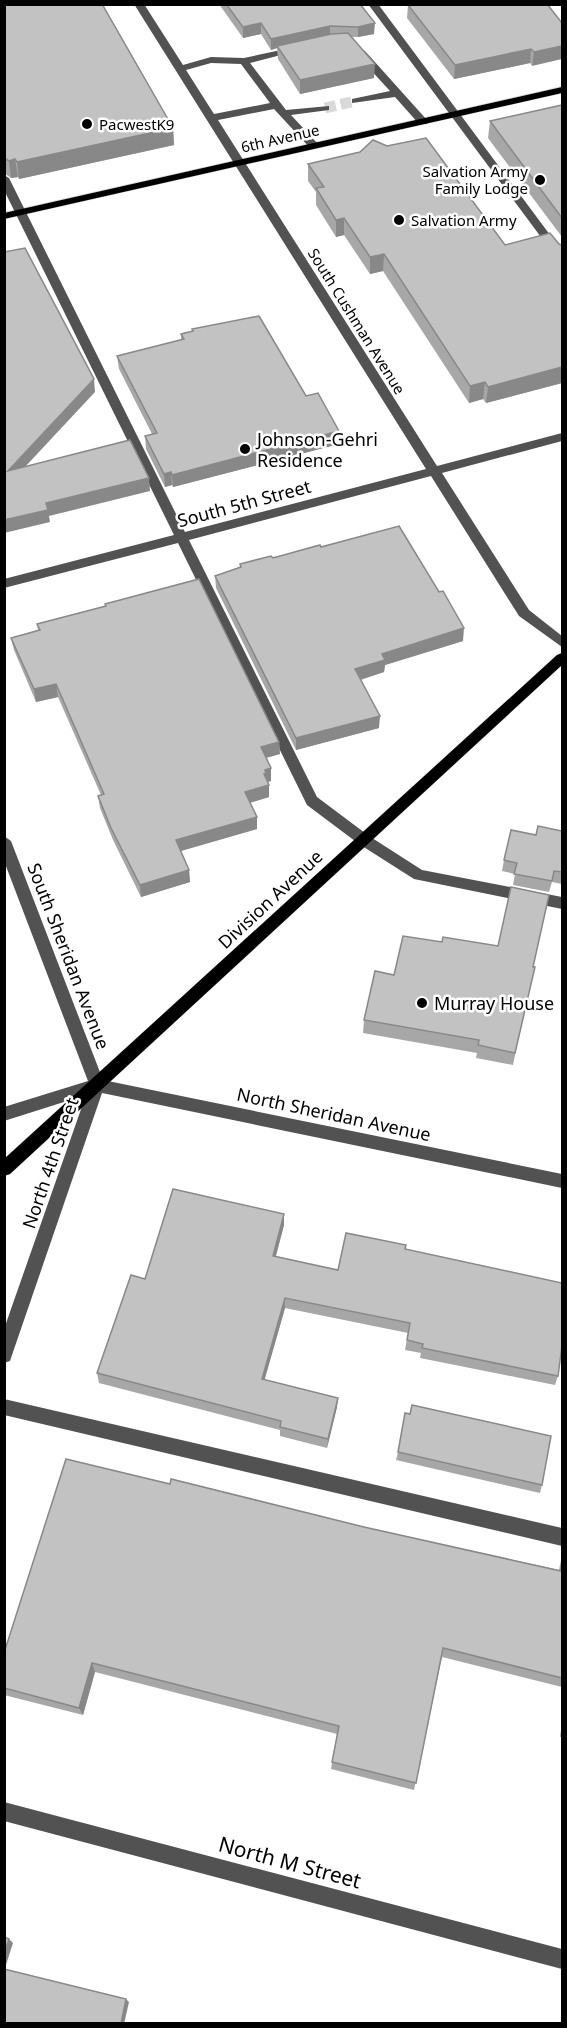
<svg xmlns="http://www.w3.org/2000/svg" width="567" height="2028" viewBox="0 0 567 2028" font-family="'Noto Sans',sans-serif">
<style>
.lines{fill:none;stroke-linecap:round;stroke-linejoin:round}
.minor-tunnel{stroke:#d9d9d9;stroke-width:11;stroke-dasharray:11 5;stroke-linecap:butt}
.major-casing{stroke:#dbdbdb;stroke-width:1}
.minor{fill:#525252;fill-rule:evenodd}
.major{fill:#000;fill-rule:evenodd}
.wall{fill:#a7a7a7}
.shaded-wall{fill:#888}
.building{fill:#c2c2c2;stroke:#888;stroke-width:1.5}
.poi-dot{fill:#000;stroke:#fff;stroke-width:2}
.labels{text-anchor:middle;dominant-baseline:central;stroke-width:5;stroke-linejoin:round;paint-order:stroke}
.far-poi-label{font-size:15px;fill:#000;stroke:#fff;text-anchor:start}
.far-street-label{font-size:15px;fill:#000;stroke:#fff}
.poi-label{font-size:18px;fill:#000;stroke:#fff;text-anchor:start}
.street-label{font-size:18px;fill:#000;stroke:#fff}
.near-street-label{font-size:21px;fill:#000;stroke:#fff}
</style>
<rect width="100%" height="100%" fill="#fff"/>
<g class="lines">
<path class="minor-tunnel" d="M 325,108 L 356,101"/>
<g class="major-casing">
<path id="major" d="M 562,87 L 562,93 L 4,219 L 4,213 Z
M 562,653 L 562,665 L 10,1174 L 4,1176 L 4,1159 L 557,655 Z"/>
</g>
<path class="minor" d="M 134,4 L 144,4 L 183,65 L 211,57 L 244,58 L 295,47 L 300,50 L 250,63 L 286,110 L 329,106 L 329,110 L 291,115 L 318,144 L 318,148 L 310,148 L 274,109 L 218,120 L 437,466 L 562,433 L 562,441 L 442,473 L 529,610 L 562,636 L 562,647 L 519,616 L 431,476 L 189,540 L 317,797 L 369,836 L 422,870 L 562,897 L 562,909 L 414,879 L 359,844 L 307,805 L 178,543 L 4,588 L 4,579 L 174,535 L 4,190 L 4,175 L 9,178 L 185,532 L 426,469 ZM 211,63 L 241,64 L 270,103 L 214,114 L 186,70 Z
M 368,4 L 378,4 L 562,251 L 562,261 L 558,260 Z
M 361,50 L 365,51 L 427,120 L 427,124 L 419,124 L 395,97 L 352,103 L 352,99 L 390,91 L 357,55 L 356,53 Z
M 4,836 L 11,841 L 103,1080 L 562,1174 L 562,1188 L 102,1093 L 12,1355 L 10,1361 L 4,1363 L 4,1329 L 86,1095 L 4,1121 L 4,1107 L 88,1081 L 4,861 Z
M 4,1399 L 562,1528 L 562,1546 L 4,1415 Z
M 4,1802 L 562,1949 L 562,1969 L 4,1821 Z"/>
<use href="#major" class="major"/>
</g>
<path class="wall" d="M 4,4 L 173,128 L 174,145 L 19,179 L 18,177 L 11,178 L 4,173 Z
M 219,4 L 360,4 L 374,34 L 358,37 L 352,37 L 374,78 L 300,94 L 278,59 L 277,48 L 271,50 L 261,34 L 243,38 Z
M 547,4 L 532,66 L 530,63 L 454,79 L 407,18 L 408,5 Z
M 562,105 L 562,383 L 486,403 L 483,399 L 469,403 L 383,271 L 370,274 L 344,235 L 336,237 L 316,205 L 316,192 L 308,181 L 308,164 L 505,245 L 561,245 L 562,237 L 488,138 L 490,121 Z
M 192,329 L 306,396 L 339,431 L 339,444 L 173,487 L 172,485 L 165,487 L 146,449 L 145,436 L 152,434 L 119,369 L 117,356 L 181,340 L 181,334 L 192,332 Z
M 321,547 L 463,641 L 385,665 L 384,672 L 361,680 L 379,728 L 296,750 L 216,588 L 215,576 L 240,567 L 240,564 Z
M 105,604 L 279,742 L 280,754 L 266,758 L 271,781 L 267,782 L 269,785 L 269,797 L 250,803 L 257,817 L 257,829 L 181,851 L 189,870 L 190,882 L 141,897 L 113,840 L 100,808 L 98,796 L 101,795 L 58,697 L 36,702 L 14,650 L 11,638 L 38,630 L 37,624 L 105,606 Z
M 562,831 L 562,884 L 552,882 L 549,892 L 513,885 L 515,874 L 502,871 L 504,860 L 536,835 Z
M 533,967 L 513,1065 L 476,1058 L 477,1053 L 363,1033 L 364,1020 L 394,975 Z
M 284,1225 L 276,1256 L 338,1270 L 405,1249 L 558,1376 L 555,1385 L 420,1358 L 421,1353 L 405,1350 L 408,1333 L 285,1308 L 264,1380 L 337,1407 L 327,1448 L 280,1436 L 280,1430 L 99,1383 L 97,1373 L 145,1279 Z
M 410,1414 L 542,1485 L 540,1493 L 396,1460 L 398,1452 Z
M 170,1484 L 559,1570 L 562,1555 L 562,1687 L 442,1657 L 414,1790 L 331,1769 L 337,1734 L 95,1672 L 83,1715 L 4,1695 L 4,1653 Z
M 562,1723 L 562,1737 L 560,1737 Z"/>
<path class="shaded-wall" d="M 261,23 L 261,34 L 243,38 L 243,27 Z
M 375,23 L 374,34 L 358,37 L 358,27 Z
M 330,26 L 330,37 L 277,46 L 277,48 L 271,50 L 271,39 Z
M 562,46 L 562,59 L 532,66 L 534,52 Z
M 531,49 L 530,63 L 454,79 L 455,65 Z
M 375,64 L 374,78 L 300,94 L 300,80 Z
M 173,128 L 174,145 L 19,179 L 17,162 Z
M 15,159 L 18,177 L 11,178 L 9,161 Z
M 344,218 L 344,235 L 336,237 L 336,220 Z
M 384,254 L 383,271 L 370,274 L 370,257 Z
M 562,367 L 562,383 L 486,403 L 488,387 Z
M 94,379 L 95,392 L 10,483 L 8,471 Z
M 485,382 L 483,399 L 469,403 L 470,386 Z
M 339,431 L 339,444 L 173,487 L 172,475 Z
M 171,472 L 172,485 L 165,487 L 164,474 Z
M 149,478 L 150,491 L 49,516 L 50,522 L 4,533 L 4,520 L 46,503 Z
M 464,628 L 463,641 L 385,665 L 384,672 L 355,681 L 355,669 L 382,654 Z
M 56,684 L 58,697 L 36,702 L 34,689 Z
M 380,716 L 379,728 L 296,750 L 296,738 Z
M 279,742 L 280,754 L 261,759 L 261,747 Z
M 271,768 L 271,781 L 267,782 L 269,785 L 269,797 L 245,804 L 245,792 L 264,774 L 265,770 Z
M 257,817 L 257,829 L 177,852 L 176,840 Z
M 189,870 L 190,882 L 141,897 L 140,885 Z
M 284,1214 L 284,1225 L 273,1266 L 273,1256 Z
M 285,1298 L 285,1308 L 262,1389 L 262,1379 Z
M 338,1398 L 337,1407 L 327,1448 L 328,1439 Z
M 92,1663 L 95,1672 L 83,1715 L 79,1708 Z
M 9,1939 L 13,1943 L 4,1971 L 4,1954 Z
M 126,1999 L 129,2002 L 124,2024 L 121,2024 Z"/>
<path class="building" d="M 4,4 L 102,4 L 173,128 L 17,162 L 15,159 L 9,161 L 4,158 Z
M 226,4 L 360,4 L 375,23 L 358,27 L 330,26 L 271,39 L 261,23 L 243,27 Z
M 547,4 L 562,23 L 562,46 L 534,52 L 531,49 L 455,65 L 408,5 Z
M 348,33 L 375,64 L 300,80 L 277,46 L 331,34 Z
M 562,105 L 562,218 L 490,121 Z
M 426,138 L 505,245 L 550,233 L 559,244 L 562,245 L 562,367 L 488,387 L 485,382 L 470,386 L 384,254 L 370,257 L 344,218 L 336,220 L 316,188 L 324,187 L 308,164 L 360,152 L 373,140 L 387,146 Z
M 25,248 L 94,379 L 8,471 L 130,440 L 149,478 L 46,503 L 48,510 L 4,520 L 4,252 Z
M 259,316 L 306,396 L 318,393 L 339,431 L 172,475 L 171,472 L 164,474 L 145,436 L 157,433 L 117,356 L 184,339 L 181,334 L 193,331 L 192,329 Z
M 399,526 L 439,592 L 443,591 L 464,628 L 382,654 L 385,660 L 355,669 L 380,716 L 296,738 L 215,576 L 241,567 L 240,564 L 271,556 L 273,558 L 320,545 L 321,547 Z
M 199,579 L 279,742 L 261,747 L 271,768 L 265,770 L 266,774 L 264,774 L 269,785 L 245,792 L 257,817 L 176,840 L 189,870 L 140,885 L 111,828 L 98,796 L 104,794 L 56,684 L 34,689 L 11,638 L 40,630 L 37,624 L 106,606 L 105,604 Z
M 538,826 L 562,831 L 562,872 L 554,871 L 552,881 L 514,874 L 517,863 L 504,860 L 511,830 L 536,835 Z
M 511,887 L 549,895 L 533,967 L 535,967 L 515,1053 L 478,1045 L 479,1040 L 364,1020 L 375,971 L 394,975 L 403,936 L 442,942 L 443,937 L 498,946 Z
M 173,1189 L 284,1214 L 273,1256 L 338,1270 L 346,1233 L 406,1245 L 405,1249 L 562,1283 L 562,1346 L 558,1376 L 422,1348 L 423,1344 L 407,1340 L 410,1323 L 285,1298 L 262,1379 L 338,1398 L 328,1439 L 280,1427 L 281,1421 L 97,1373 L 131,1275 L 145,1279 Z
M 412,1405 L 551,1436 L 542,1485 L 398,1452 L 405,1413 L 410,1414 Z
M 66,1459 L 170,1484 L 171,1479 L 364,1527 L 561,1571 L 562,1562 L 562,1678 L 443,1648 L 416,1783 L 332,1762 L 339,1726 L 92,1663 L 79,1708 L 4,1688 L 4,1653 Z
M 4,1937 L 9,1939 L 4,1954 Z
M 4,1969 L 126,1999 L 121,2024 L 4,2024 Z"/>
<g class="poi-dot">
<circle cx="87" cy="124" r="6"/>
<circle cx="540" cy="180" r="6"/>
<circle cx="399" cy="220" r="6"/>
<circle cx="245" cy="449" r="6"/>
<circle cx="422" cy="1003" r="6"/>
</g>
<g class="labels">
<g class="far-poi-label">
<text x="99" y="124">PacwestK9</text>
<text x="528" y="171" text-anchor="end">Salvation Army<tspan x="528" dy="17">Family Lodge</tspan></text>
<text x="411" y="220">Salvation Army</text>
</g>
<g class="far-street-label">
<text transform="translate(280 138) rotate(-13)">6th Avenue</text>
<text transform="translate(357 321) rotate(58)">South Cushman Avenue</text>
</g>
<g class="poi-label">
<text x="257" y="439">Johnson-Gehri<tspan x="257" dy="21">Residence</tspan></text>
<text x="434" y="1003">Murray House</text>
</g>
<g class="street-label">
<text transform="translate(244 503) rotate(-15)">South 5th Street</text>
<text transform="translate(270 899) rotate(-43)">Division Avenue</text>
<text transform="translate(69 956) rotate(69)">South Sheridan Avenue</text>
<text transform="translate(334 1114) rotate(12)">North Sheridan Avenue</text>
<text transform="translate(50 1163) rotate(-71)">North 4th Street</text>
</g>
<g class="near-street-label">
<text transform="translate(290 1862) rotate(15)">North M Street</text>
</g>
</g>
<rect width="567" height="2028" fill="none" stroke="#000000" stroke-width="12"/>
</svg>
